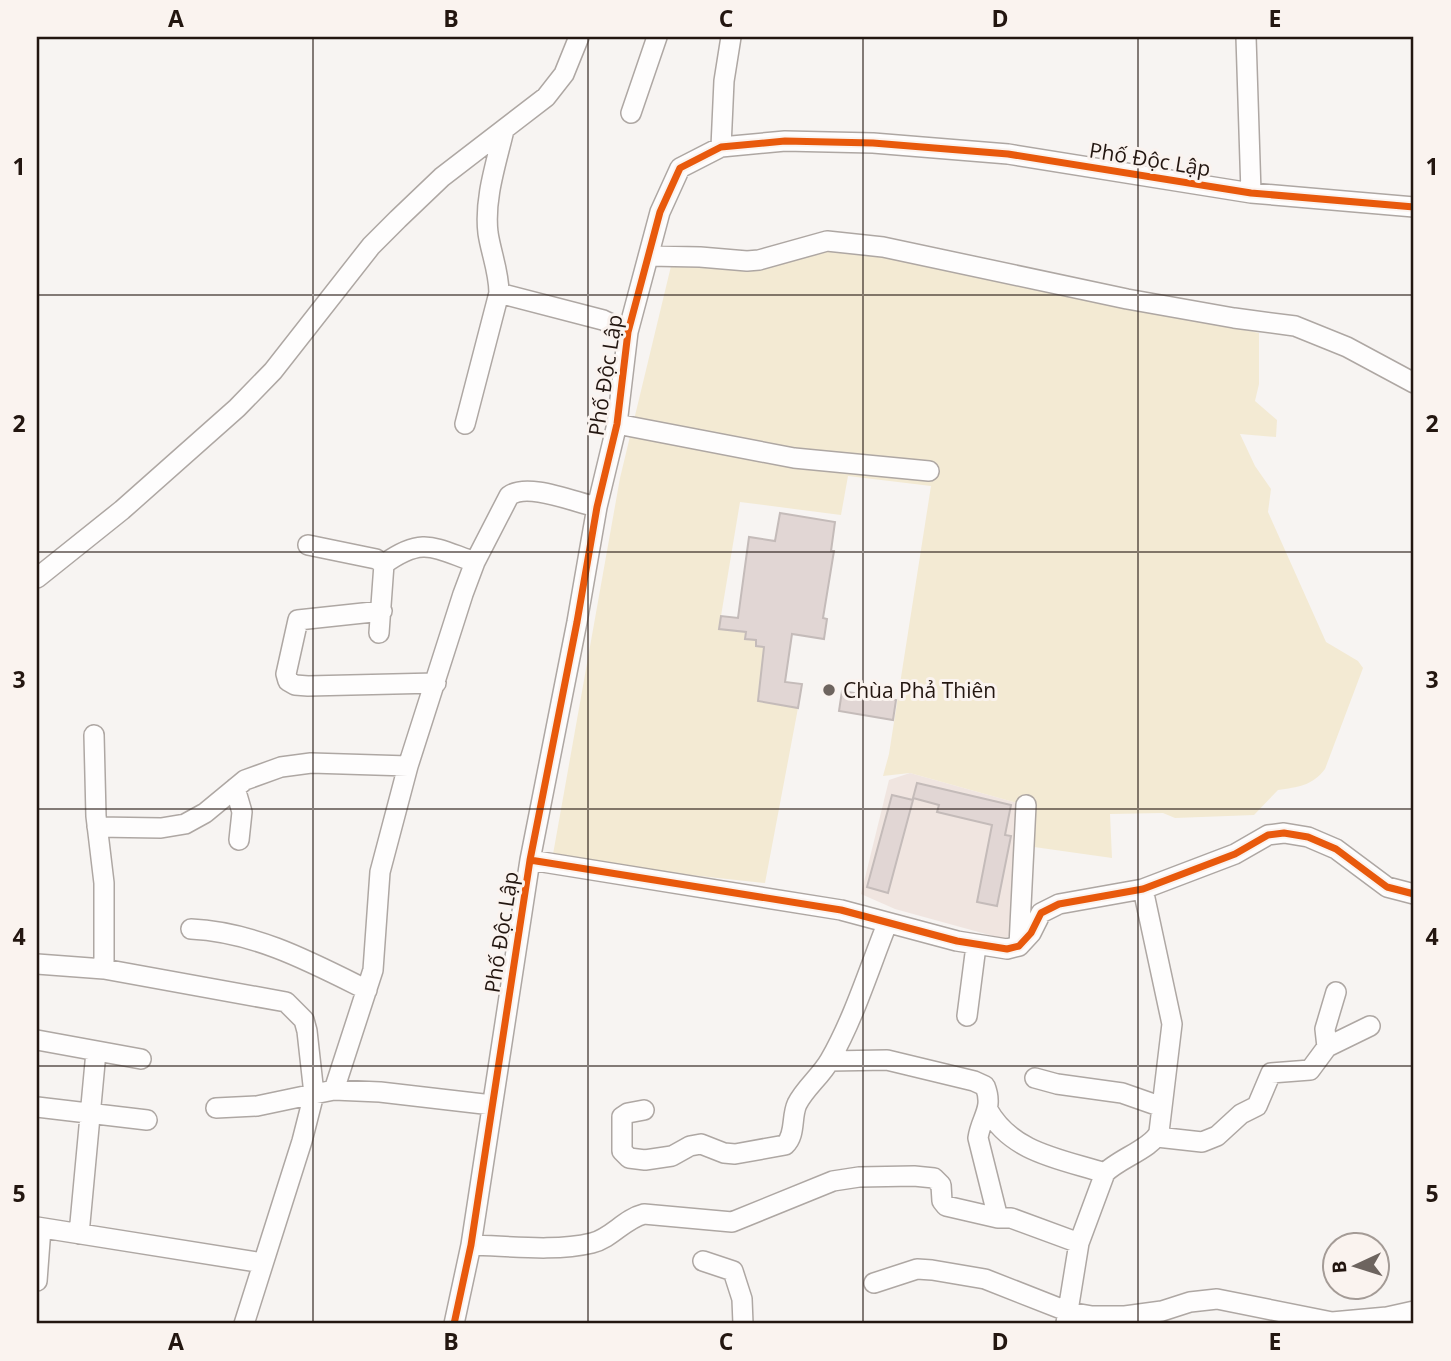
<svg xmlns="http://www.w3.org/2000/svg" width="1451" height="1361" viewBox="0 0 1451 1361" font-family="'Open Sans',sans-serif">
<style>
.built{fill:#f0e5e0}
.green{fill:#f3ead3}
.building{fill:#e1d6d4;stroke:#c4bbb9;stroke-width:2}
.lines{fill:none;stroke-linecap:round;stroke-linejoin:round}
.minor-casing{stroke:#aea7a3;stroke-width:22}
.minor{stroke:#fefdfd;stroke-width:19}
.cycleway-casing{stroke:#faf3ef;stroke-width:11}
.cycleway{stroke:#e8590c;stroke-width:7}
.grid{fill:none;stroke:#231610;stroke-width:2;stroke-opacity:0.55}
.poi-dot{fill:#6d645f;stroke:#faf3ef;stroke-width:2.5}
.labels{text-anchor:middle;dominant-baseline:central;stroke-width:6;stroke-linejoin:round;paint-order:stroke}
.street-label{font-size:21px;fill:#231610;stroke:#faf3ef}
.poi-label{font-size:21px;fill:#231610;stroke:#faf3ef;text-anchor:start}
.neatline{fill:none;stroke:#231610;stroke-width:2.5}
.grid-label{font-size:23px;text-anchor:middle;font-weight:bold;fill:#231610}
</style>
<rect width="100%" height="100%" fill="#f7f4f2"/>
<path class="built" d="M 910,773 L 1024,805 L 1014,933 L 1004,939 L 895,909 L 861,894 L 889,780 Z"/>
<path class="green" d="M 824,247 L 981,272 L 1259,333 L 1259,384 L 1255,401 L 1277,420 L 1276,437 L 1240,434 L 1255,466 L 1271,489 L 1268,512 L 1326,642 L 1358,661 L 1363,668 L 1325,769 C 1312,786 1298,787 1278,790 L 1254,815 L 1175,818 L 1163,813 L 1110,814 L 1112,858 L 1027,846 L 1024,805 L 910,773 L 883,776 L 889,754 L 931,486 L 848,476 L 841,515 L 740,502 L 719,628 L 746,632 L 746,639 L 756,640 L 756,646 L 764,647 L 758,701 L 798,708 L 765,883 L 552,860 L 620,478 L 672,262 Z"/>
<path class="building" d="M 780,513 L 835,522 L 831,551 L 834,551 L 823,618 L 827,619 L 824,639 L 792,634 L 785,682 L 802,684 L 798,708 L 758,701 L 764,647 L 756,646 L 756,640 L 745,639 L 746,632 L 719,629 L 721,616 L 738,618 L 749,537 L 775,541 Z
M 842,691 L 896,700 L 893,720 L 839,711 Z
M 917,783 L 1011,805 L 1005,835 L 1011,836 L 997,906 L 977,902 L 992,825 L 937,812 L 939,805 L 913,798 Z
M 892,795 L 913,800 L 888,893 L 867,887 Z"/>
<g class="lines">
<g class="minor-casing">
<path id="minor" d="M 1246,37 L 1251,193
M 631,113 L 657,37
M 721,147 L 724,81 L 731,37
M 649,256 L 700,257 L 747,261 L 759,260 L 827,241 L 883,247 L 1127,299 L 1234,318 L 1295,326 L 1347,347 L 1414,383
M 499,293 L 603,320 L 628,332
M 465,424 L 499,293 C 499,272 491,253 488,233 C 484,199 496,164 504,130
M 617,424 L 794,458 L 929,471
M 308,545 L 376,559 L 384,564 C 423,536 434,548 475,562
M 37,578 L 122,510 L 237,408 L 273,371 L 371,246 L 398,219 L 442,177 L 546,97 L 564,74 L 579,37
M 382,611 L 298,620 L 286,674 L 288,681 L 295,685 L 308,686 L 436,683
M 379,633 L 384,564
M 94,735 L 96,816 L 104,883 L 104,969
M 235,788 L 242,812 L 239,840
M 97,827 L 161,828 L 185,824 L 205,813 L 245,780 L 281,767 L 311,763 L 408,766
M 530,860 L 841,910 L 957,941 L 1007,949 L 1019,946 L 1031,933 L 1041,913 L 1059,904 L 1143,889 L 1235,854 L 1268,835 L 1284,833 L 1308,837 L 1336,849 L 1387,887 L 1414,894
M 191,929 C 255,932 311,962 367,990
M 1019,946 L 1026,805
M 37,964 L 104,969 L 286,1002 L 304,1020 L 307,1031 L 314,1094 L 334,1090 L 380,1092 L 492,1105
M 967,1016 L 976,946
M 37,1040 L 141,1059
M 1327,1047 L 1325,1029 L 1336,992
M 830,1061 L 887,1060 L 974,1081 L 985,1086 C 994,1109 981,1117 978,1138 L 998,1218
M 1035,1078 L 1057,1084 L 1122,1093 L 1162,1107
M 334,1090 L 373,970 L 380,872 L 408,766 L 463,594 L 475,562 L 509,496 C 527,482 574,502 597,507
M 37,1107 L 147,1120
M 216,1108 L 257,1106 L 314,1094
M 644,1110 L 628,1113 L 622,1117 L 622,1151 L 629,1158 L 645,1160 L 672,1156 L 690,1146 L 701,1144 L 724,1153 L 735,1154 L 785,1145 C 796,1135 791,1117 797,1104 C 805,1088 821,1076 830,1060 C 854,1018 869,969 887,924
M 988,1110 C 1012,1153 1061,1159 1105,1173
M 1157,1137 L 1202,1142 L 1217,1136 L 1241,1114 L 1257,1106 L 1271,1073 L 1310,1070 L 1327,1047 L 1370,1026
M 37,1227 L 263,1263
M 79,1234 L 96,1052
M 471,1245 C 510,1246 554,1252 592,1243 C 612,1238 624,1219 644,1214 L 732,1222 L 833,1181 L 859,1177 L 914,1176 L 934,1178 L 941,1185 L 942,1201 L 946,1206 L 998,1218 L 1011,1218 L 1079,1243
M 703,1261 L 733,1271 L 742,1299 L 743,1324
M 37,1281 L 41,1228
M 874,1283 L 917,1269 L 932,1270 L 985,1279 L 1069,1312 L 1092,1316 L 1125,1316 L 1162,1311 L 1190,1302 L 1217,1299 L 1332,1322 L 1387,1317 L 1414,1311
M 1066,1323 L 1079,1243 L 1105,1173 C 1118,1159 1153,1148 1159,1132 L 1172,1024 L 1143,889
M 244,1324 L 302,1141 L 314,1094
M 454,1324 L 471,1245 L 530,860 L 577,622 L 597,507 L 617,424 L 628,332 L 660,212 L 680,168 L 721,147 L 785,141 L 873,143 L 1008,154 L 1251,193 L 1414,207"/>
</g>
<use href="#minor" class="minor"/>
<g class="cycleway-casing">
<path id="cycleway" d="M 530,860 L 841,910 L 957,941 L 1007,949 L 1019,946 L 1031,933 L 1041,913 L 1059,904 L 1143,889 L 1235,854 L 1268,835 L 1284,833 L 1308,837 L 1336,849 L 1387,887 L 1414,894
M 454,1324 L 471,1245 L 530,860 L 577,622 L 597,507 L 617,424 L 628,332 L 660,212 L 680,168 L 721,147 L 785,141 L 873,143 L 1008,154 L 1251,193 L 1414,207"/>
</g>
<use href="#cycleway" class="cycleway"/>
</g>
<path class="grid" d="M 313,37 L 313,1324M 588,37 L 588,1324M 863,37 L 863,1324M 1138,37 L 1138,1324M 37,295 L 1414,295M 37,552 L 1414,552M 37,809 L 1414,809M 37,1066 L 1414,1066"/>
<circle class="poi-dot" cx="829" cy="690" r="7"/>
<g class="labels">
<g class="street-label">
<text transform="translate(1150 159) rotate(9)">Phố Độc Lập</text>
<text transform="translate(605 375) rotate(-81)">Phố Độc Lập</text>
<text transform="translate(501 932) rotate(-81)">Phố Độc Lập</text>
</g>
<g class="poi-label">
<text x="843" y="690">Chùa Phả Thiên</text>
</g>
</g>
<rect width="1451" height="1361" fill="none" stroke="#faf3ef" stroke-width="77"/>
<g transform="translate(1356 1266) rotate(266)"><circle r="33" fill="#faf3ef" stroke="#a49b96" stroke-width="2"/>
<path d="M0-5L12 26L0 18L-12 26Z" fill="#6d645f"/>
<text y="-10" font-size="19" font-weight="bold" text-anchor="middle" fill="#231610">B</text>
</g>
<rect x="38" y="38" width="1374" height="1284" class="neatline"/>
<g class="grid-label">
<text x="176" y="27">A</text>
<text x="451" y="27">B</text>
<text x="726" y="27">C</text>
<text x="1000" y="27">D</text>
<text x="1275" y="27">E</text>
<text x="19" y="175">1</text>
<text x="1432" y="175">1</text>
<text x="19" y="432">2</text>
<text x="1432" y="432">2</text>
<text x="19" y="688">3</text>
<text x="1432" y="688">3</text>
<text x="19" y="945">4</text>
<text x="1432" y="945">4</text>
<text x="19" y="1202">5</text>
<text x="1432" y="1202">5</text>
<text x="176" y="1350">A</text>
<text x="451" y="1350">B</text>
<text x="726" y="1350">C</text>
<text x="1000" y="1350">D</text>
<text x="1275" y="1350">E</text>
</g>
</svg>
